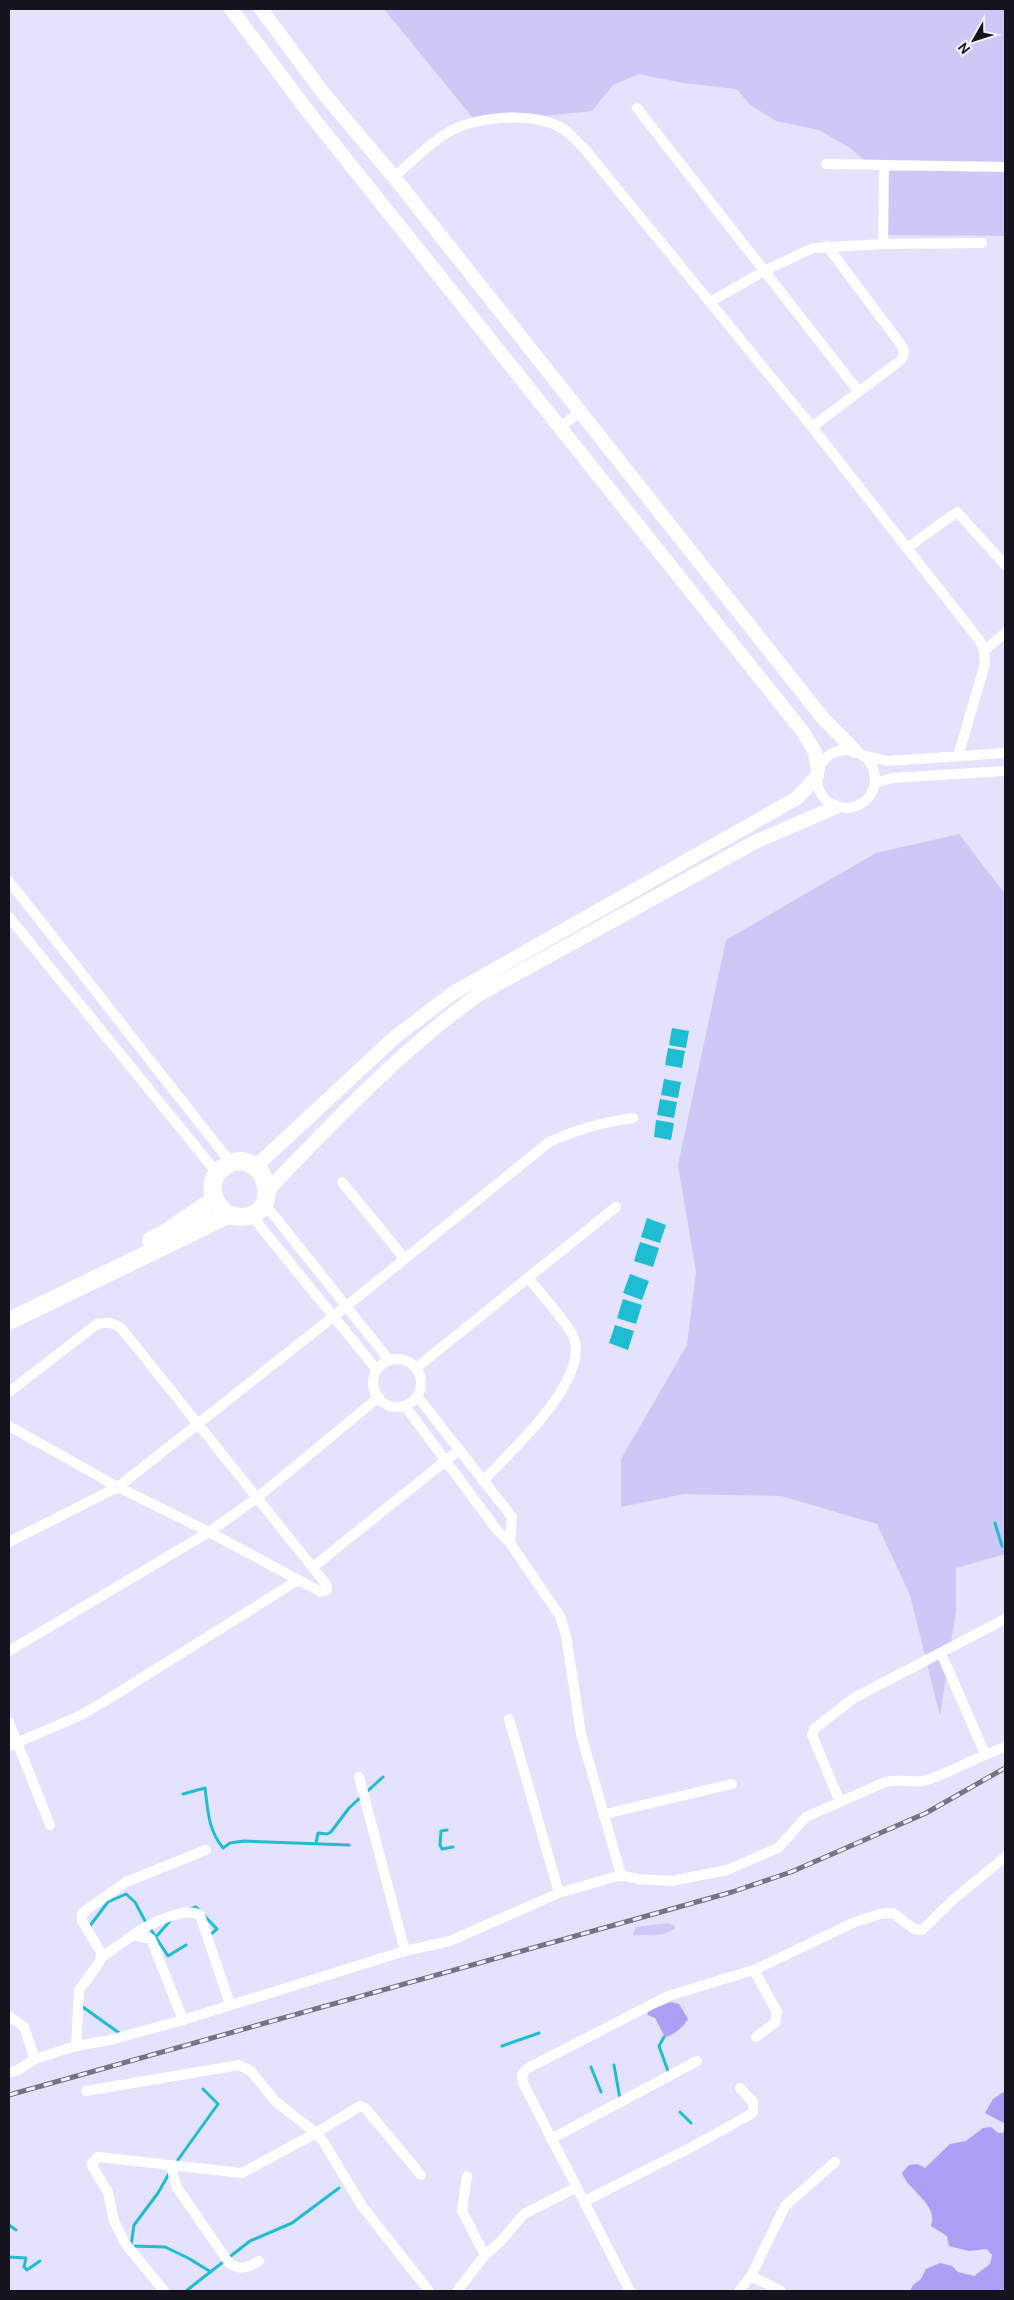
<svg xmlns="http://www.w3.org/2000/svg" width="1014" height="2300" viewBox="0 0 1014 2300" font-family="Cabin,sans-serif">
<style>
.green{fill:#cec8f6}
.forest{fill:#ac9ff4}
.water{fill:#1ebdd1}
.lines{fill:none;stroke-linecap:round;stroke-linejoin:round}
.stream{stroke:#1ebdd1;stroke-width:3}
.minor{stroke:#fff;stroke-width:10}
.tertiary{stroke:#fff;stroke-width:14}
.trunk{stroke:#fff;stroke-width:18}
.rail-casing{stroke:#757385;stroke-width:5}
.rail{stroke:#f2f1fd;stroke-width:3;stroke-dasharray:9;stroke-linecap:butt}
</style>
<rect width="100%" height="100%" fill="#e5e2fe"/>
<path class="green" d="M 384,9 L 1005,9 L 1005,236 L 878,235 L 879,172 L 850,148 L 819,130 L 776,121 L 749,104 L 737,89 L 683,83 L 639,74 L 613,85 L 592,111 L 477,123 Z
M 959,834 L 1005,894 L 1005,1554 L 956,1568 L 956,1610 L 940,1716 L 910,1595 L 877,1524 L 781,1496 L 684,1494 L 621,1507 L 621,1459 L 687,1345 L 696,1272 L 678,1165 L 726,940 L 876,853 Z
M 668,1923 L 674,1925 L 675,1929 C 661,1937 649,1935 633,1935 L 636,1927 Z"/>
<path class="forest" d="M 671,2002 L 679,2004 L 688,2019 C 684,2026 673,2036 665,2037 L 655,2018 L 648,2015 L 647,2011 Z
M 1005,2091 L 1005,2291 L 910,2291 L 913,2285 L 921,2279 L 926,2269 L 940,2263 L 952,2266 L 958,2272 L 974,2276 L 990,2264 L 992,2255 L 987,2249 L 969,2251 L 949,2246 L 947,2236 L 931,2226 C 939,2204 908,2191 902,2173 L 909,2165 L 917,2164 L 925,2168 L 950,2144 L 966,2141 L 983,2128 L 991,2127 L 998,2133 L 1003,2133 L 1005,2127 L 1004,2123 L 985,2113 L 993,2099 Z"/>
<path class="water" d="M 672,1028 L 689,1031 L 686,1048 L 669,1045 Z
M 668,1048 L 685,1051 L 682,1068 L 665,1065 Z
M 664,1079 L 681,1082 L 678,1098 L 661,1095 Z
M 660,1099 L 677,1102 L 674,1118 L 657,1115 Z
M 656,1120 L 674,1123 L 671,1140 L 654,1137 Z
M 647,1218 L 666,1225 L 660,1243 L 641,1237 Z
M 640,1242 L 659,1248 L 653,1267 L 634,1261 Z
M 630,1274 L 649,1281 L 642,1300 L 623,1293 Z
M 623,1299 L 642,1305 L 636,1324 L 617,1318 Z
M 615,1325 L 634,1331 L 628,1350 L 609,1343 Z"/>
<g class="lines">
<path class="stream" d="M 995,1523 L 1002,1546
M 183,1794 L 205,1788 C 208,1811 208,1829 223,1848 L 230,1843 L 244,1841 L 349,1845
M 447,1830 L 441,1831 L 440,1845 L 442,1849 L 453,1847
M 316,1843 L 318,1833 L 327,1834 L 331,1832 L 349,1808 L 383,1777
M 188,1910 L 196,1907 L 217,1929 L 210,1935
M 89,1927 L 108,1902 L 126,1894 L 135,1902 L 144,1919 L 168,1956 L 186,1945
M 156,1937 L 170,1921
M 80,2005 L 122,2035
M 664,2037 L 659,2046 L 669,2074
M 502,2046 L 539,2033
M 614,2065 L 620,2099
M 591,2067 L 601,2092
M 680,2112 L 691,2123
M 175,2164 L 218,2104 L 203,2089
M 170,2172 L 158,2193 L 134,2225 L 131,2246 L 165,2247 L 188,2258 L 211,2272
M 9,2225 L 16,2230
M 9,2257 L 26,2258 L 24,2267 L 27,2270 L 40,2261
M 186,2291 L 250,2241 L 292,2223 L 339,2188"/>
<path class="minor" d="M 637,108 L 859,392
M 826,164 L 1005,167
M 394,177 C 409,164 424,149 441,137 C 469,116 529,111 560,127 C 568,131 576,141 583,147 L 812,427 L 980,641 L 984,651 L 985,664 L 958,756
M 883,244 L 884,165
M 710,302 L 764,271 L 813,248 L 883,244 L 982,243
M 560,427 L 580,412
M 812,427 L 901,360 C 906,353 904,349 899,342 L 827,246
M 907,548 L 957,512 L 1005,565
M 984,651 L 1005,633
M817 779a29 29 0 1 1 58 0a29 29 0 1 1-58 0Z
M 862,755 L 888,761 L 1005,753
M 875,783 L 892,778 L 1005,771
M 9,881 L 231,1163
M 9,917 L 217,1173
M 342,1182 L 404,1258
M 264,1203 L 389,1360
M 251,1215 L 377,1370
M373 1383a24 24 0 1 1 48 0a24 24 0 1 1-48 0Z
M 416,1368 L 616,1207
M 9,1392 L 97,1324 C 107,1322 114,1322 122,1329 L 326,1584 L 327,1590 L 321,1592 L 209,1532 L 118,1487 L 9,1426
M 417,1396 L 512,1517 L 510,1543
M 405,1406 L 497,1530 L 510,1543 L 560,1616 L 566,1635 L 581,1734 L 621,1875
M 483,1481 C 511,1451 589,1381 574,1338 C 570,1326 538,1290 528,1278
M 9,1542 L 118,1487 L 333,1317 L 549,1142 C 577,1129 603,1122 633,1118
M 313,1567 L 459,1450
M 9,1651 L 209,1532 L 258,1497 L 379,1397
M 941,1653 L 985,1754
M 509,1719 L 559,1893
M 9,1722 L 50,1825
M 9,1746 L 77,1717 L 102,1703 L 298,1580
M 359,1777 L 405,1951
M 840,1802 L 812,1735 L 814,1729 L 854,1698 L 1005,1619
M 605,1814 L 732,1784
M 133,1935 C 147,1925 184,1906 200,1915 L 230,2004
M 101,1958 L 133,1935 L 151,1939 L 183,2020
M 754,1970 L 855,1922 L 880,1914 L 893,1913 L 914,1929 L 922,1930 L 954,1899 L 1005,1857
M 9,2016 L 24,2027 L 35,2059
M 76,2046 L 79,1990 L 99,1963 L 102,1954 L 82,1921 L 82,1913 L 126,1882 L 206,1850
M 9,2073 L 18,2070 L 35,2059 L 76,2046 L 110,2040 L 183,2020 L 405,1951 L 450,1941 L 559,1893 L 621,1875 L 637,1879 L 672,1881 L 727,1870 L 778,1848 L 806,1817 L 885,1782 C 901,1778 915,1784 927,1780 C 954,1771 978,1756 1005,1747
M 86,2091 L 239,2065 L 251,2071 L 275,2101 L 316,2133 L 323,2141 L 362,2206 L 429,2291
M 551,2139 L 697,2061
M 171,2165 L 176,2186 L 229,2263 C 240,2271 248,2268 259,2261
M 467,2176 L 462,2211 L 485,2255
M 585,2201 L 692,2147 L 751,2114 L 753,2111 L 753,2102 L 740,2088
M 751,2276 L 781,2291
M 164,2291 L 125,2243 L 114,2221 L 108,2192 L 92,2166 L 92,2163 L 98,2157 L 242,2173 L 316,2133 L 360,2106 L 365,2108 L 421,2175
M 457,2291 L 485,2255 L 500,2242 L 524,2214 L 577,2187
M 630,2291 L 523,2083 L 522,2074 L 528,2068 L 668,1996 L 754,1970 L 777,2012 L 775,2023 L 756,2037
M 739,2291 L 751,2276 L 785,2206 L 835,2162"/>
<path class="tertiary" d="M 231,9 L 306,109 L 803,732 L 815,752 L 818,770
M 261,9 L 324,94 L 394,177 L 822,717 L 855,751
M 255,1167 L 395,1037 L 453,993 L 797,798 L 817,776
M 267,1191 C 334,1121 400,1051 478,995 L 755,842 L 836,807"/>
<path class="trunk" d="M 151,1240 L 167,1232 L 214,1200
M 9,1321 L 228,1215 C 291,1230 267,1138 224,1167 C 205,1180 212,1203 228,1215"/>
<g class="rail-casing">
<path id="rail" d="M 9,2095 L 732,1892 L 791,1872 L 926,1813 L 1005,1768"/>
</g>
<use href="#rail" class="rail"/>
</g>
<rect width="1014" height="2300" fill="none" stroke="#15141e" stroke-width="20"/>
<g transform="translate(974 40) rotate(231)" stroke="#f2f1fd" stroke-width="4" paint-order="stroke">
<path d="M0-4L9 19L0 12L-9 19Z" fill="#15141e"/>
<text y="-8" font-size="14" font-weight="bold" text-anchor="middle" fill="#15141e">N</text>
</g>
</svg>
